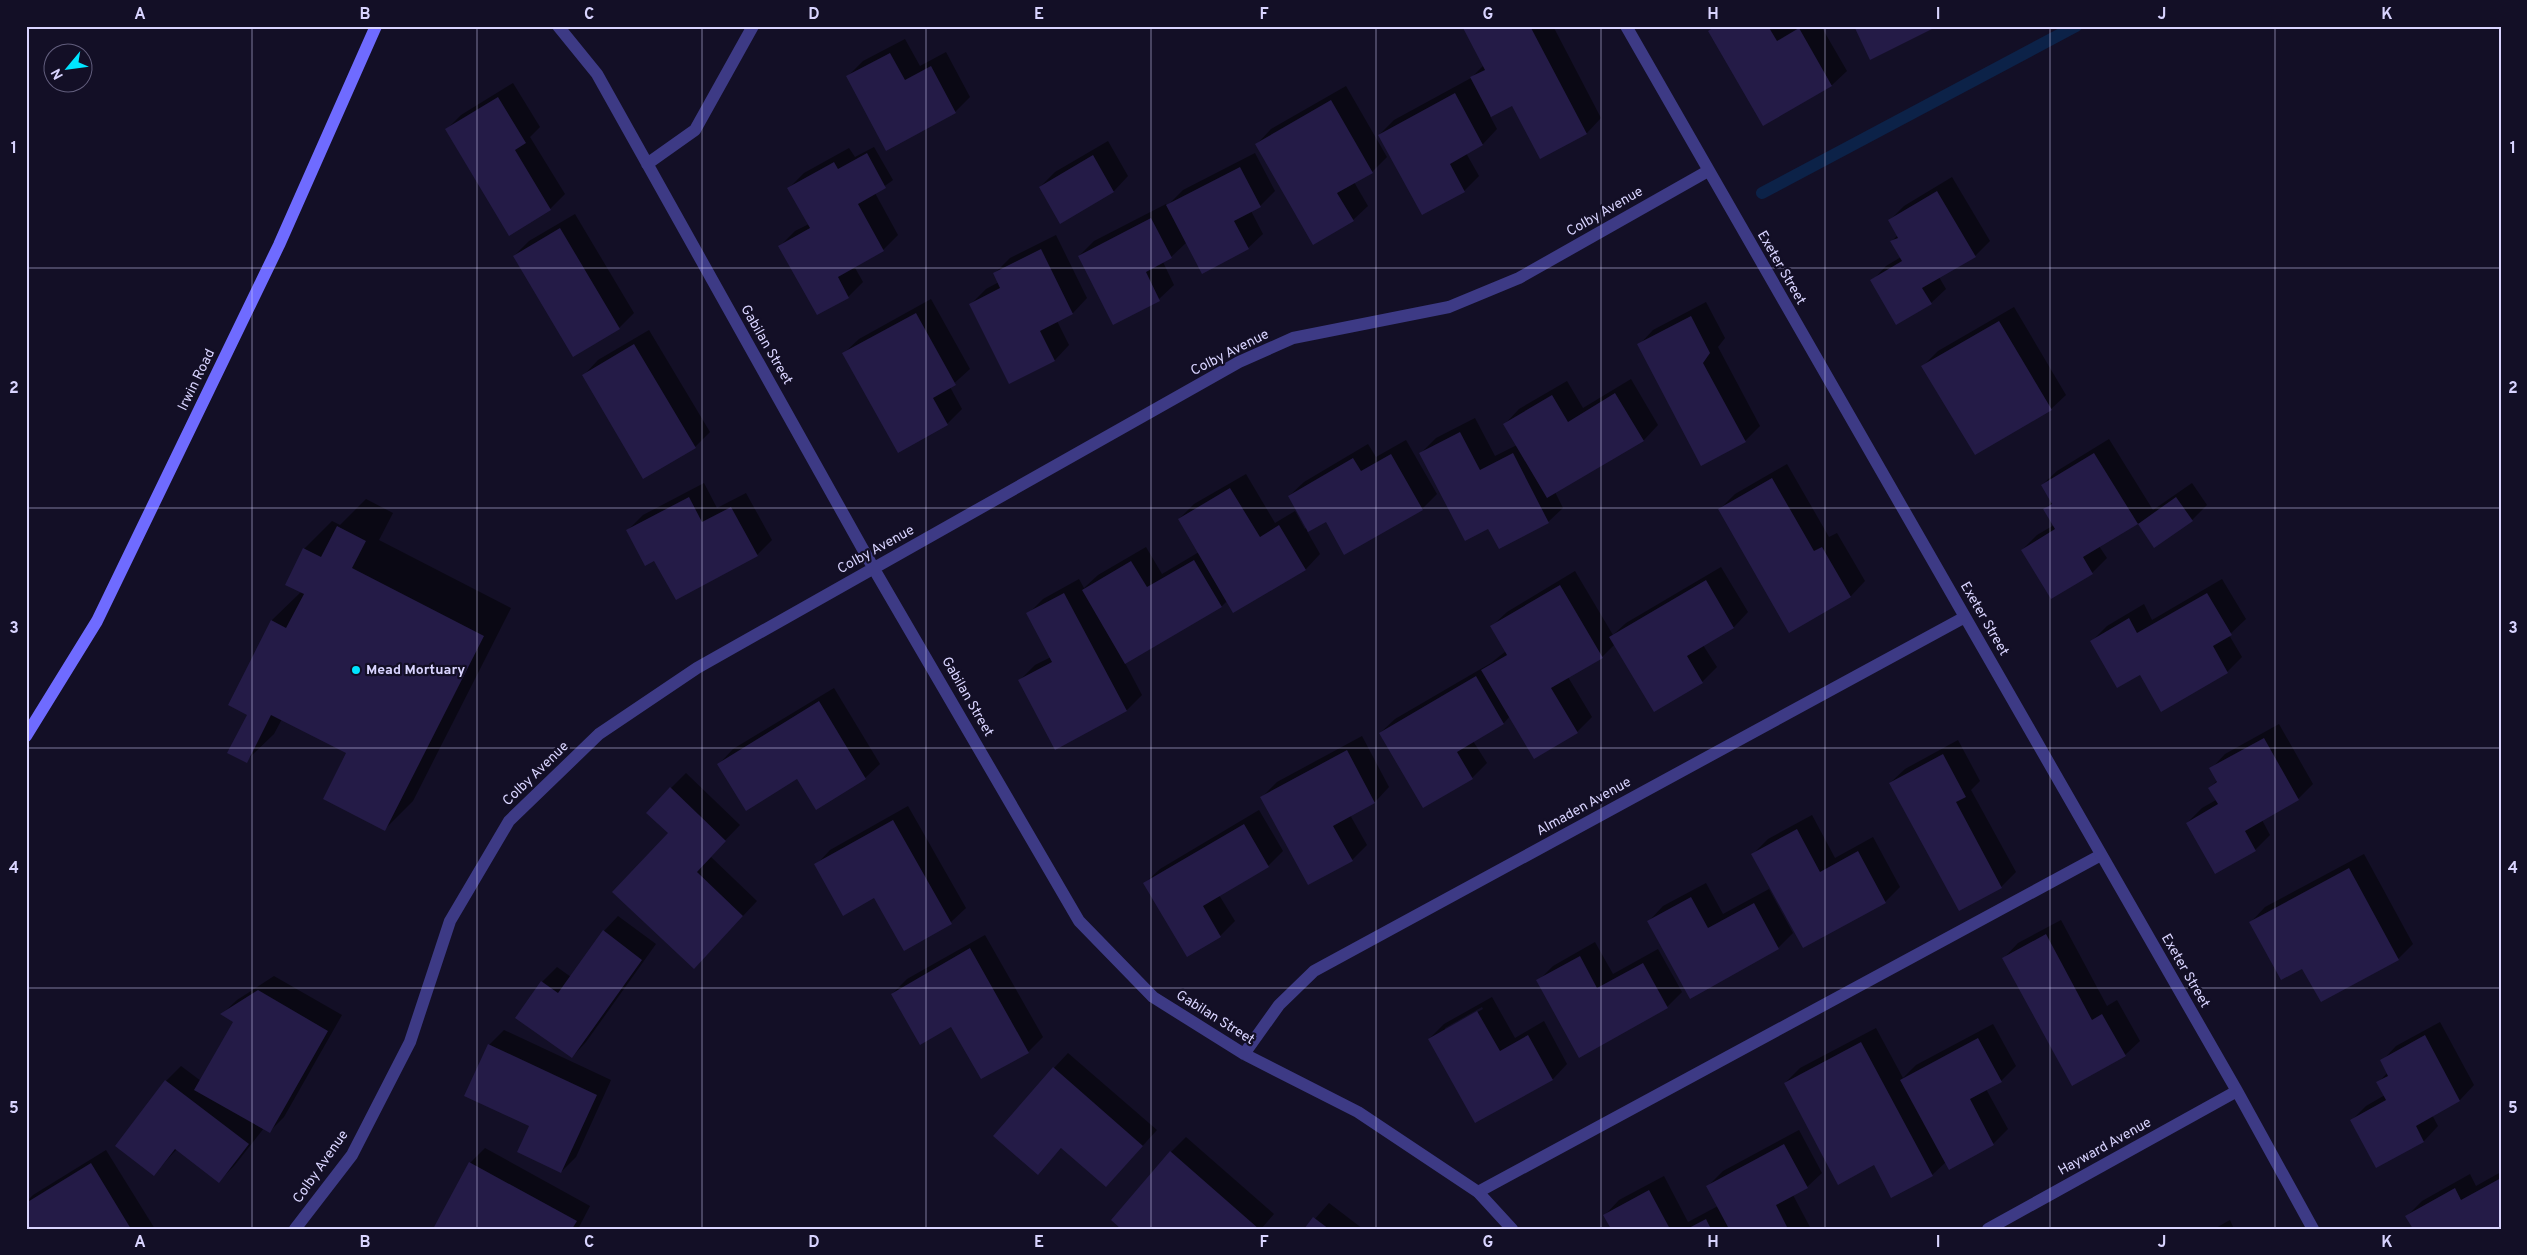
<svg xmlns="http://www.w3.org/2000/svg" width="2527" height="1255" viewBox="0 0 2527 1255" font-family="Overpass,sans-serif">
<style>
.shadow{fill:#0007;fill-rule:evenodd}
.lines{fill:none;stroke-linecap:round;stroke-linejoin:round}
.stream{stroke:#0c2248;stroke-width:12}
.building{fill:#241b47}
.lane{stroke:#3d3a85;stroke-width:12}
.street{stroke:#3d3a85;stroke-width:12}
.secondary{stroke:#6f6bff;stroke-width:12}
.grid{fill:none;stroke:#d9d4ff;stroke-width:1;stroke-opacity:0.55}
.poi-dot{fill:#00e5ff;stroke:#130f26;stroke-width:2}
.labels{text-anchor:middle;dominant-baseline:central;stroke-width:4.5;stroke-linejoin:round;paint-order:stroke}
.street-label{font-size:14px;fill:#d9d4ff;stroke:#130f26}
.poi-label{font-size:14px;font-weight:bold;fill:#d9d4ff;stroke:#130f26;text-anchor:start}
.neatline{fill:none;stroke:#d9d4ff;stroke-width:2}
.grid-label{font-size:16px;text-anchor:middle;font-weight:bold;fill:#d9d4ff}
</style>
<rect width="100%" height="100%" fill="#130f26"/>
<path class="shadow" d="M 1464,26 L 1553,26 L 1601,118 L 1587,133 L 1541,157 L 1513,104 L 1490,116 L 1497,129 L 1483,144 L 1466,153 L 1479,176 L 1464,191 L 1379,135 L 1394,120 L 1471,78 L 1484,65 Z
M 1714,26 L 1821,26 L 1847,71 L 1832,85 L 1764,125 L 1710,31 Z
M 905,39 L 920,66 L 946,52 L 970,97 L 955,112 L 848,76 L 863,61 Z
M 513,83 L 540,127 L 530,137 L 565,194 L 550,209 L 446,130 L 461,115 Z
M 1346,86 L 1387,157 L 1372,172 L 1354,182 L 1368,206 L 1353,220 L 1257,144 L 1271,129 Z
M 1108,141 L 1128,176 L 1114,191 L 1061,222 L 1040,187 L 1055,172 Z
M 874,147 L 893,180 L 875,193 L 898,235 L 883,250 L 854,266 L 863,282 L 848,297 L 780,246 L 795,231 L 809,224 L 789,188 L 804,173 L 849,148 L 855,157 Z
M 1255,153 L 1275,191 L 1260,206 L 1251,211 L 1263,234 L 1248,248 L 1187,242 L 1171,257 L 1163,262 L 1174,285 L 1159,299 L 1113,323 L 1079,256 L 1094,241 L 1166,204 L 1167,206 L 1183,190 Z
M 1952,177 L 1990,241 L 1975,256 L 1939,277 L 1946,289 L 1931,303 L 1872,281 L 1886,266 L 1901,257 L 1892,241 L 1898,235 L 1889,221 L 1904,206 Z
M 575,214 L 634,313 L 619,328 L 514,256 L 529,241 Z
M 1056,235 L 1087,298 L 1073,313 L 1057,321 L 1069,345 L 1055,360 L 1010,382 L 971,304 L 986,289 L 999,282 L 995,273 L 1010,258 Z
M 931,299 L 970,369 L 950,387 L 962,409 L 947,424 L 844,353 L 859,339 Z
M 1706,302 L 1725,338 L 1718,347 L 1760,426 L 1745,441 L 1639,345 L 1653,330 Z
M 2014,307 L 2066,395 L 2051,409 L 1923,366 L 1938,351 Z
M 649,330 L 710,432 L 695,447 L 584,375 L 598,360 Z
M 1631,379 L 1658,425 L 1644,440 L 1555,492 L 1563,508 L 1548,522 L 1489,527 L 1421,453 L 1436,438 L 1475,418 L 1495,456 L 1517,445 L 1505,424 L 1519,409 L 1567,381 L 1583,408 Z
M 2109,439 L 2153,510 L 2192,483 L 2207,505 L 2192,520 L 2154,547 L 2138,523 L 2099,546 L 2107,558 L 2092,573 L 2022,550 L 2037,535 L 2054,525 L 2045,509 L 2052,502 L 2042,485 L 2057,471 Z
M 1406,440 L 1437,494 L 1422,509 L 1326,520 L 1307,531 L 1320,554 L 1306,569 L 1234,611 L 1228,600 L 1222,606 L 1125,663 L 1142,695 L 1127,710 L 1056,748 L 1020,680 L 1035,665 L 1051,657 L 1028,614 L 1043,599 L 1079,579 L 1084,588 L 1098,575 L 1146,547 L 1162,574 L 1199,552 L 1179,519 L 1194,504 L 1246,474 L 1275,523 L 1295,511 L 1305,529 L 1307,527 L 1289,496 L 1304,482 L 1368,444 L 1376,457 Z
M 1787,464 L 1829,537 L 1837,533 L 1865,581 L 1851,596 L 1790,631 L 1720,509 L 1735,494 Z
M 704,483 L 717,508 L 746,493 L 772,540 L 757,555 L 655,559 L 628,530 L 643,515 Z
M 366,499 L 393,513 L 379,540 L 511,608 L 413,801 L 385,829 L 347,752 L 282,719 L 274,734 L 246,761 L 248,714 L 230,704 L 272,620 L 301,592 L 304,549 L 332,521 L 340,525 Z
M 1721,567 L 1748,612 L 1734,627 L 1703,645 L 1717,667 L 1702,682 L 1615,644 L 1602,657 L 1568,677 L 1592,717 L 1577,732 L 1510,716 L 1504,723 L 1473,741 L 1487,763 L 1472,778 L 1380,733 L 1395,719 L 1491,663 L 1506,651 L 1492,626 L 1507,612 L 1575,571 L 1613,635 L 1626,623 Z
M 2222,579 L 2246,619 L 2229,635 L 2242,657 L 2227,672 L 2161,710 L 2140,673 L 2092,641 L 2107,626 L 2144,604 L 2152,620 Z
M 834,688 L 880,764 L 865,778 L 798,778 L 719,764 L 733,749 Z
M 2279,724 L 2313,784 L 2298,799 L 2262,820 L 2270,835 L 2255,850 L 2216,872 L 2187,823 L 2202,808 L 2216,800 L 2209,788 L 2218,780 L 2211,769 L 2225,754 Z
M 1362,736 L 1389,787 L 1375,802 L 1350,815 L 1367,845 L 1352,860 L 1262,797 L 1277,782 Z
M 1958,740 L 1980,781 L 1971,790 L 2016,872 L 2001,887 L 1959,909 L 1890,783 L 1905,769 Z
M 686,773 L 740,825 L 710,856 L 757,901 L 709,952 L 670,833 L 671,788 Z
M 908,806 L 966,908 L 951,922 L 874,897 L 816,865 L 830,850 Z
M 1259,810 L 1283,851 L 1268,866 L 1219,895 L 1235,921 L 1220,936 L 1145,883 L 1160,869 Z
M 1812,815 L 1835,858 L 1873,837 L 1900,887 L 1885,902 L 1753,854 L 1768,839 Z
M 2364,854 L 2413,944 L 2398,959 L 2251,922 L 2265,907 Z
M 1706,883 L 1723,914 L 1769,889 L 1793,933 L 1778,948 L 1649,921 L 1663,906 Z
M 618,916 L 656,944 L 586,1042 L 572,1057 L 542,982 L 557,967 L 571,977 L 604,931 Z
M 2061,920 L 2107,1006 L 2117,1000 L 2140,1041 L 2125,1055 L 2004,958 L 2018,943 Z
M 985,935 L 1043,1037 L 1028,1052 L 952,1025 L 892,994 L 907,979 Z
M 1595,942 L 1613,974 L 1658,949 L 1682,992 L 1667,1007 L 1538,981 L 1553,966 Z
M 274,976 L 342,1015 L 284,1117 L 270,1131 L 264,1128 L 234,1166 L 219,1181 L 177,1149 L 154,1174 L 117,1146 L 166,1081 L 181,1066 L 201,1081 L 235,1022 L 222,1014 L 237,1000 Z
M 1492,997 L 1515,1038 L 1544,1021 L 1567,1064 L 1553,1079 L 1476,1121 L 1429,1039 L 1444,1024 ZM 1482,1007 L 1483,1009 L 1445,1030 L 1445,1028 Z
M 2440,1022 L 2474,1085 L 2460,1100 L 2432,1115 L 2438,1126 L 2424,1141 L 2376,1166 L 2352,1120 L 2366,1106 L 2385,1095 L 2378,1083 L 2388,1072 L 2382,1061 L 2396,1046 Z
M 1993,1024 L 2016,1066 L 2001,1081 L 1986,1089 L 2008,1129 L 1993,1144 L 1946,1162 L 1932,1175 L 1874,1164 L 1785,1083 L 1800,1068 L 1876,1028 L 1903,1078 L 1916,1065 Z
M 504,1030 L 611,1080 L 576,1157 L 561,1172 L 531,1126 L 489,1045 Z
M 1068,1053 L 1157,1130 L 1106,1186 L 1062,1147 L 1038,1173 L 1054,1068 Z
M 1799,1130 L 1822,1173 L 1807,1187 L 1793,1195 L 1811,1229 L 1612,1229 L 1605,1215 L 1619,1200 L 1664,1176 L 1688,1222 L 1718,1206 L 1708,1186 L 1723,1171 Z
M 1186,1137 L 1274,1214 L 1261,1229 L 1123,1229 L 1171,1152 Z
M 485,1148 L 590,1206 L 578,1229 L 435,1229 L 470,1163 Z
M 106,1150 L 155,1229 L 74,1229 L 26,1222 L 26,1202 L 33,1195 Z
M 2501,1172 L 2501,1229 L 2407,1216 L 2422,1201 L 2470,1174 L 2476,1186 Z
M 1329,1203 L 1363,1229 L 1306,1229 Z
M 2230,1220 L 2234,1229 L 2214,1229 Z"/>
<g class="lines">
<path class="stream" d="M 1762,193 L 2076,26"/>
</g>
<path class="building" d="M 1462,26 L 1530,26 L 1587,134 L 1540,159 L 1512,106 L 1491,117 L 1470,77 L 1485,70 Z
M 1716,26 L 1768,26 L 1777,41 L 1799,28 L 1832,86 L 1763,126 L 1708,31 Z
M 1854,26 L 1938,26 L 1870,60 Z
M 890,53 L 905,80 L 931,66 L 956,113 L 886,151 L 846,76 Z
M 1455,93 L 1483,145 L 1450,164 L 1465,192 L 1422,215 L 1378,135 Z
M 498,97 L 526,143 L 515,150 L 551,210 L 509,236 L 445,129 Z
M 1331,100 L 1373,173 L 1337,193 L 1354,221 L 1313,245 L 1255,144 Z
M 867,153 L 886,188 L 858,204 L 884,251 L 838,277 L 849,298 L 817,315 L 778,246 L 810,228 L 787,188 L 834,162 L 838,169 Z
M 1093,155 L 1114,192 L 1060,224 L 1039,187 Z
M 1240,167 L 1261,207 L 1234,221 L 1249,249 L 1202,274 L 1166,205 Z
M 1937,191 L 1976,257 L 1922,288 L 1932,304 L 1896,325 L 1870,280 L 1902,261 L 1890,241 L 1898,238 L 1888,220 Z
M 1151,218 L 1172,258 L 1146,272 L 1160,301 L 1113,325 L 1078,256 Z
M 560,228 L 620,329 L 573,357 L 513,256 Z
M 1041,249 L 1073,314 L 1040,331 L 1055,361 L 1009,384 L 969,304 L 1000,288 L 993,273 Z
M 916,313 L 956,385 L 933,398 L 948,425 L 898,453 L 842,353 Z
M 1691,316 L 1710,353 L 1703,363 L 1746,442 L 1701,466 L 1637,344 Z
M 1999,321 L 2052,410 L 1975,455 L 1921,366 Z
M 634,344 L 696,448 L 643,479 L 582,375 Z
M 1615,393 L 1644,441 L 1547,498 L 1503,424 L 1552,395 L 1568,422 Z
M 1460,432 L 1480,470 L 1513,453 L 1549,523 L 1499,549 L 1488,529 L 1465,541 L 1419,453 Z
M 2094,453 L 2138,524 L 2083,557 L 2093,574 L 2051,599 L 2021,550 L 2055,529 L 2043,509 L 2052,504 L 2041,485 Z
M 1391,454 L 1423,510 L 1344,555 L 1326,522 L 1308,532 L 1288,496 L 1353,458 L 1361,471 Z
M 1772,478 L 1814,551 L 1822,547 L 1851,597 L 1789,633 L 1718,509 Z
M 1230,488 L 1260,537 L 1279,525 L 1306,570 L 1233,613 L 1178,519 Z
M 689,497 L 702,522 L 731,507 L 758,556 L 676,600 L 654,561 L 645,566 L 626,530 Z
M 2176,497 L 2193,521 L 2154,548 L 2138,524 Z
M 337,526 L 366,541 L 352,568 L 484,636 L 385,831 L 323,799 L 346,753 L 271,715 L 247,763 L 227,753 L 247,715 L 228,705 L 271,620 L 286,628 L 304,594 L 285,585 L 303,548 L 321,557 Z
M 1194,560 L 1222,607 L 1125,664 L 1082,590 L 1131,561 L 1147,587 Z
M 1706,580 L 1734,628 L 1687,656 L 1703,683 L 1654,712 L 1609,637 Z
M 1560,585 L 1603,658 L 1551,688 L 1578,733 L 1534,759 L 1481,670 L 1507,655 L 1490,626 Z
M 1064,593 L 1127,711 L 1055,750 L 1018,680 L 1052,662 L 1026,613 Z
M 2207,593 L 2232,635 L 2213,646 L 2228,673 L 2161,712 L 2140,675 L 2117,688 L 2090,641 L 2129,618 L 2137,633 Z
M 1476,676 L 1504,724 L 1457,752 L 1473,779 L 1423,808 L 1379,733 Z
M 819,701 L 866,779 L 816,810 L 797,779 L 746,811 L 717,764 Z
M 2264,738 L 2299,800 L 2245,831 L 2256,851 L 2215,874 L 2186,823 L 2218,804 L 2208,788 L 2217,782 L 2209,768 Z
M 1347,750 L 1375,803 L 1333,826 L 1353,861 L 1308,885 L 1260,797 Z
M 1943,754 L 1966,797 L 1956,802 L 2002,888 L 1959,911 L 1889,783 Z
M 670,787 L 726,841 L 697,872 L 743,916 L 694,969 L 612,892 L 668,833 L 646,813 Z
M 893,820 L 952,924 L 904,951 L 874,898 L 843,916 L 814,864 Z
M 1244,824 L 1269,867 L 1203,906 L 1221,937 L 1187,957 L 1143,883 Z
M 1797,829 L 1820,872 L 1858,851 L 1886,903 L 1803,948 L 1751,854 Z
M 2349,868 L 2399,960 L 2321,1002 L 2302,969 L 2281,980 L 2249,922 Z
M 1691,897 L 1708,928 L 1754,903 L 1779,949 L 1690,999 L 1647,921 Z
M 603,930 L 642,960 L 572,1058 L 515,1018 L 541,981 L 558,993 Z
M 2046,934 L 2092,1020 L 2102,1014 L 2126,1056 L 2072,1086 L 2002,958 Z
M 970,948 L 1029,1053 L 981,1079 L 951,1027 L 920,1045 L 891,994 Z
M 1580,956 L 1597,988 L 1643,963 L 1668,1008 L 1579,1058 L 1536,980 Z
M 258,990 L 328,1031 L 270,1133 L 194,1090 L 233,1022 L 220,1014 Z
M 1477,1011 L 1500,1051 L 1528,1035 L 1553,1080 L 1475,1123 L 1428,1039 Z
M 2425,1035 L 2460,1101 L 2416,1126 L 2424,1142 L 2376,1168 L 2350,1120 L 2386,1100 L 2376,1082 L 2388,1076 L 2380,1060 Z
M 1978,1038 L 2002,1082 L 1970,1099 L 1994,1145 L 1949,1170 L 1900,1080 Z
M 1861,1042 L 1933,1176 L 1891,1198 L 1874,1165 L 1838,1185 L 1784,1083 Z
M 488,1044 L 597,1095 L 561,1173 L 517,1152 L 529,1126 L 464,1096 Z
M 1053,1067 L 1143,1146 L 1106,1187 L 1061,1148 L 1038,1175 L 993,1136 Z
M 165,1080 L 249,1144 L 219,1183 L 175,1149 L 154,1176 L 115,1146 Z
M 1784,1144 L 1808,1188 L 1776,1205 L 1788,1229 L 1729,1229 L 1706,1186 Z
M 1170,1151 L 1259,1229 L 1121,1229 L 1111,1220 Z
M 469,1162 L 577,1221 L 572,1229 L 433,1229 Z
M 91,1163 L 131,1229 L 29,1229 L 26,1224 L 26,1203 Z
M 2501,1178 L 2501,1229 L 2413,1229 L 2405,1216 L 2455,1188 L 2461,1200 Z
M 1649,1190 L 1670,1229 L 1611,1229 L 1603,1215 Z
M 1313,1217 L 1329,1229 L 1304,1229 Z
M 1706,1219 L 1711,1229 L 1687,1229 Z"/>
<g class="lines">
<path class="lane" d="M 1478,1192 L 2101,855"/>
<path class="street" d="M 558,26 L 597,74 L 874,569 L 1079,921 L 1153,997 L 1244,1054 L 1358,1112 L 1478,1192 L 1512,1229
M 1626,26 L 2237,1091 L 2313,1229
M 647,164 L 695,130 L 753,26
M 1244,1054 L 1279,1005 L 1314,971 L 1965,617
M 295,1229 L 352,1155 L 410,1042 L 450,921 L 509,821 L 599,734 L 697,668 L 1239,362 L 1293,338 L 1449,307 L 1519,278 L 1708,171
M 1988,1229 L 2237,1091"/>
<path class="secondary" d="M 26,736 L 97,621 L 279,245 L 376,26"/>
</g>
<path class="grid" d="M 252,26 L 252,1229M 477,26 L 477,1229M 702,26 L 702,1229M 926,26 L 926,1229M 1151,26 L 1151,1229M 1376,26 L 1376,1229M 1601,26 L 1601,1229M 1825,26 L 1825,1229M 2050,26 L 2050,1229M 2275,26 L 2275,1229M 26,268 L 2501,268M 26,508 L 2501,508M 26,748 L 2501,748M 26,988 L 2501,988"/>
<circle class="poi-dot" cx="356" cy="670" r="5"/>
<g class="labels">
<g class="street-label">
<text transform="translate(1605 212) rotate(-30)">Colby Avenue</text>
<text transform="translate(1781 268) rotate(60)">Exeter Street</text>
<text transform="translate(766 345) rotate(60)">Gabilan Street</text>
<text transform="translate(1230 353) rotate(-27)">Colby Avenue</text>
<text transform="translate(197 380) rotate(-64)">Irwin Road</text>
<text transform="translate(876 550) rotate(-29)">Colby Avenue</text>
<text transform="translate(1984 619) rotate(60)">Exeter Street</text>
<text transform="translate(967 697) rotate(60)">Gabilan Street</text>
<text transform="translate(536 774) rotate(-44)">Colby Avenue</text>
<text transform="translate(1584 807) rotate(-29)">Almaden Avenue</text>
<text transform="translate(2185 971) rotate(60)">Exeter Street</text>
<text transform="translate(1215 1018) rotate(32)">Gabilan Street</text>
<text transform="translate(2105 1147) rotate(-29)">Hayward Avenue</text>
<text transform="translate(321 1167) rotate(-55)">Colby Avenue</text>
</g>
<g class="poi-label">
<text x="366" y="670">Mead Mortuary</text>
</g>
</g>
<rect width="2527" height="1255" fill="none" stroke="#130f26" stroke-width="55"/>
<g transform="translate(68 68) rotate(241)"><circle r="24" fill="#130f26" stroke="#625e7d"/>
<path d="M0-4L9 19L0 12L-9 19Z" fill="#00e5ff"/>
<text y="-8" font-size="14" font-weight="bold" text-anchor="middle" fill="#d9d4ff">N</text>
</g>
<rect x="28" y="28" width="2472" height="1200" class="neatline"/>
<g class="grid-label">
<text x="140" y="19">A</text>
<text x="365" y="19">B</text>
<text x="589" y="19">C</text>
<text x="814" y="19">D</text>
<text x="1039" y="19">E</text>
<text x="1264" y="19">F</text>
<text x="1488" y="19">G</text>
<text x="1713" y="19">H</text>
<text x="1938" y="19">I</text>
<text x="2162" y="19">J</text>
<text x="2387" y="19">K</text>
<text x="14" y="153">1</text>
<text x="2513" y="153">1</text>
<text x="14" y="393">2</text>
<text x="2513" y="393">2</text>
<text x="14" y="633">3</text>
<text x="2513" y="633">3</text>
<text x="14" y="873">4</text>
<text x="2513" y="873">4</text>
<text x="14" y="1113">5</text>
<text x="2513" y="1113">5</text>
<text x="140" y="1247">A</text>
<text x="365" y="1247">B</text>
<text x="589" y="1247">C</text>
<text x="814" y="1247">D</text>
<text x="1039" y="1247">E</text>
<text x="1264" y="1247">F</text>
<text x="1488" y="1247">G</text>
<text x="1713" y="1247">H</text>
<text x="1938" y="1247">I</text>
<text x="2162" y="1247">J</text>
<text x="2387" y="1247">K</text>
</g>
</svg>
